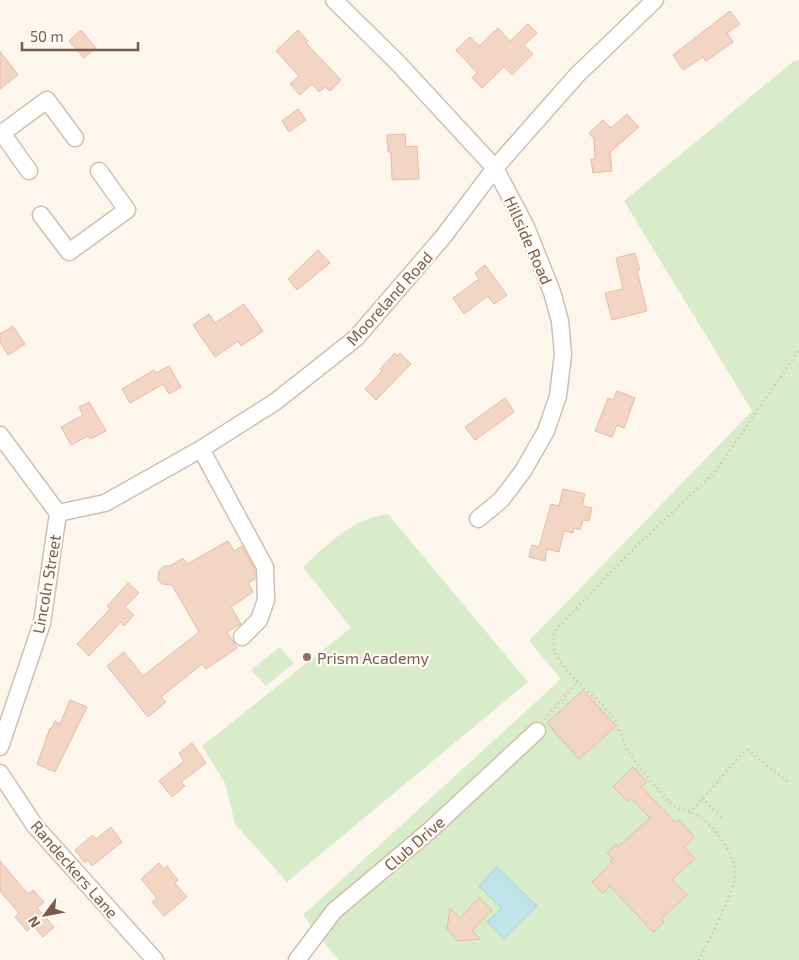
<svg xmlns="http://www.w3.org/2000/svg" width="799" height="960" viewBox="0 0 799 960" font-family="'Exo 2',sans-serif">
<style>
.green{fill:#d8ecc9}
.water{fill:#bfe3e8;stroke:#a5d3da}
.building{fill:#f3d5c3;stroke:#e6bba3}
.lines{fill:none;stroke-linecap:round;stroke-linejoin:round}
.minor-casing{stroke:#d1beb0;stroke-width:19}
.path{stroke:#d9b8a5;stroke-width:2.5;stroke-dasharray:1 4;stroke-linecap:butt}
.minor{stroke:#fff;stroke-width:16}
.education-dot{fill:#8d6e63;stroke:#fffaf3;stroke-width:2}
.labels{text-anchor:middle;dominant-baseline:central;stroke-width:4.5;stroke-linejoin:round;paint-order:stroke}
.street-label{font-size:16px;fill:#7a5c4d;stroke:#fffaf3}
.education-label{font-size:16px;fill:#785e54;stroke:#fffaf3;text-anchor:start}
</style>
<rect width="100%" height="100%" fill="#fdf6ec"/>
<path class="green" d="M 799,60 L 799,960 L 338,960 L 303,915 L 561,679 L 529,641 L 752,411 L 624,201 L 794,61 Z
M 388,514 L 528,682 L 287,882 L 235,824 L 225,783 L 202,746 L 351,628 L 303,567 C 328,544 353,518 388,514 Z
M 280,647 L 294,663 L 266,686 L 251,670 Z"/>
<path class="water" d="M 497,867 L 537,906 L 504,939 L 487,922 L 501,908 L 479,886 Z"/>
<path class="building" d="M 730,11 L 740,24 L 727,33 L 733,42 L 706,61 L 703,57 L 683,70 L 673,55 Z
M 528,24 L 537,33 L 524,45 L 533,54 L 512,75 L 504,67 L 482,88 L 472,78 L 477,73 L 456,50 L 470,37 L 479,46 L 498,28 L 510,41 Z
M 81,30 L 96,48 L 84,58 L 69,41 Z
M 298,30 L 308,41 L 306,43 L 341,80 L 330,91 L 325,87 L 319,92 L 312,84 L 300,95 L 290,84 L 299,76 L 276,51 Z
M 0,51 L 18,75 L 0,89 Z
M 298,109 L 306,120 L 289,132 L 282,121 Z
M 627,114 L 639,127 L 610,152 L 612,171 L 593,173 L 591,159 L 595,159 L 594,139 L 589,133 L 603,120 L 611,128 Z
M 405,134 L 406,147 L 417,146 L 419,179 L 392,180 L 391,152 L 388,152 L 387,135 Z
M 318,250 L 330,263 L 297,290 L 288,279 Z
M 635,253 L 640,270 L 637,270 L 647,311 L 612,320 L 605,293 L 623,289 L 616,258 Z
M 485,265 L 507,295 L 494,304 L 488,296 L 464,314 L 453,298 L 479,279 L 475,273 Z
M 244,304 L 263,331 L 241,346 L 238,341 L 215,357 L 193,325 L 209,314 L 215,323 Z
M 13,326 L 25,344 L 8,355 L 0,342 L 0,334 Z
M 395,353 L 398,356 L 400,353 L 411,364 L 376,400 L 365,389 L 382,371 L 380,369 Z
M 169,366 L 181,387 L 169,394 L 163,384 L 130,403 L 122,389 L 154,370 L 156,373 Z
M 617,391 L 635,398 L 624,428 L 617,425 L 612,437 L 595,431 L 608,398 L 613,400 Z
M 505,398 L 514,412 L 475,440 L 465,427 Z
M 89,402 L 106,431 L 90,439 L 88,436 L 71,445 L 61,427 L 83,415 L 79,407 Z
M 563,489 L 585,494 L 582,506 L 592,508 L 589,521 L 583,520 L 580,530 L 574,528 L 573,533 L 564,531 L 559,552 L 547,549 L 545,561 L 529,557 L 532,545 L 539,547 L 551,504 L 559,506 Z
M 228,541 L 234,551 L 242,546 L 255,570 L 255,579 L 248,583 L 253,592 L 231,607 L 241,624 L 227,632 L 237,648 L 206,669 L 202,664 L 161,697 L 166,702 L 148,717 L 107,666 L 124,652 L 143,676 L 199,632 L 172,585 L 162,584 L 158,580 L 159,571 L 164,566 L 170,566 L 183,558 L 187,564 Z
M 128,583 L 139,593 L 125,607 L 134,615 L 124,626 L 121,622 L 89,656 L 77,644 L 110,609 L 107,606 Z
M 583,690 L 616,726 L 579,759 L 547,723 Z
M 70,700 L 87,707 L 55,772 L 37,764 L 50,728 L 51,729 L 55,721 L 60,724 Z
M 192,743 L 206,763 L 181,782 L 185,786 L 172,797 L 159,781 L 184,761 L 179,753 Z
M 633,767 L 647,782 L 641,787 L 676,823 L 679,820 L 694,837 L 684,847 L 695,859 L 672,879 L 687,895 L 661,919 L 664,922 L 653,932 L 610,886 L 603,893 L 592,882 L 612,863 L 610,861 L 613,859 L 607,853 L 616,844 L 618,847 L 650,818 L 631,798 L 627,801 L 613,787 Z
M 111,827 L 122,842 L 92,866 L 88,860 L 85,863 L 75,850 L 93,835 L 96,839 Z
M 0,861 L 28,894 L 33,890 L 44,902 L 37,908 L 54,927 L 43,937 L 33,926 L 27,931 L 15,917 L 19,913 L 0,891 Z
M 159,863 L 164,869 L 167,866 L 178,880 L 175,883 L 187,897 L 164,916 L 152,902 L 157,898 L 141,879 Z
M 479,898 L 492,910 L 472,931 L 480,939 L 458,941 L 447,929 L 450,908 L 460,918 Z"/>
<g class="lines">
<g class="minor-casing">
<path id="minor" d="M 334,0 L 398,63 L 495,168 L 526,227 L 552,292 L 560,321 L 563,354 L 558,396 L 546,431 L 523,471 L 501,500 L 478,519
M 29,171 L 2,133 L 47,100 L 75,138
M 41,215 L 69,252 L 127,210 L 99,171
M 0,435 L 58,513 L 42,623 L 0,747
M 201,449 L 265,567 L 266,600 L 259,620 L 242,637
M 58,513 L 105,503 L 201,449 L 275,402 L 356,338 L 443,237 L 495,168 L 577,75 L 655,0
M 0,773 L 35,826 L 155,960
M 297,960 L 334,911 L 428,832 L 537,731"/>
</g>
<path class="path" d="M 545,719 L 577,682
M 702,799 L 724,819
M 690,813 L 740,756 L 748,750 L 789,783
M 699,960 C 709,938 737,891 735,869 C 733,852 714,826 699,816 C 689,809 678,812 669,802 C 657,787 641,772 631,755 C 622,743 621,727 611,715 C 595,694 570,680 557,656 C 553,648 552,640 555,631 L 623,559 L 715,472 L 799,350"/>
<use href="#minor" class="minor"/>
</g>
<circle class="education-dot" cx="307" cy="657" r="5"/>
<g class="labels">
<g class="street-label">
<text transform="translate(529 240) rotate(66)">Hillside Road</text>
<text transform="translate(389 298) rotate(-48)">Mooreland Road</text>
<text transform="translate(46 584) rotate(-80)">Lincoln Street</text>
<text transform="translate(414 843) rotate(-41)">Club Drive</text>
<text transform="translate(75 869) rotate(49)">Randeckers Lane</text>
</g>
<g class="education-label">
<text x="317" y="657">Prism Academy</text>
</g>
</g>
<g transform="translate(45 915) rotate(238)" stroke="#fffaf3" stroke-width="4" paint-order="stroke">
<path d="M0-4L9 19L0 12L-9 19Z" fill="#7a5c4d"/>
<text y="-8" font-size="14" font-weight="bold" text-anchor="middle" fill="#7a5c4d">N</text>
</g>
<path d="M22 42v8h116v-8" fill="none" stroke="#7a5c4d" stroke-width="2.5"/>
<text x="30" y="42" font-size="15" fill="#7a5c4d" stroke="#fffaf3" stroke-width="4" paint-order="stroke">50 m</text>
</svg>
